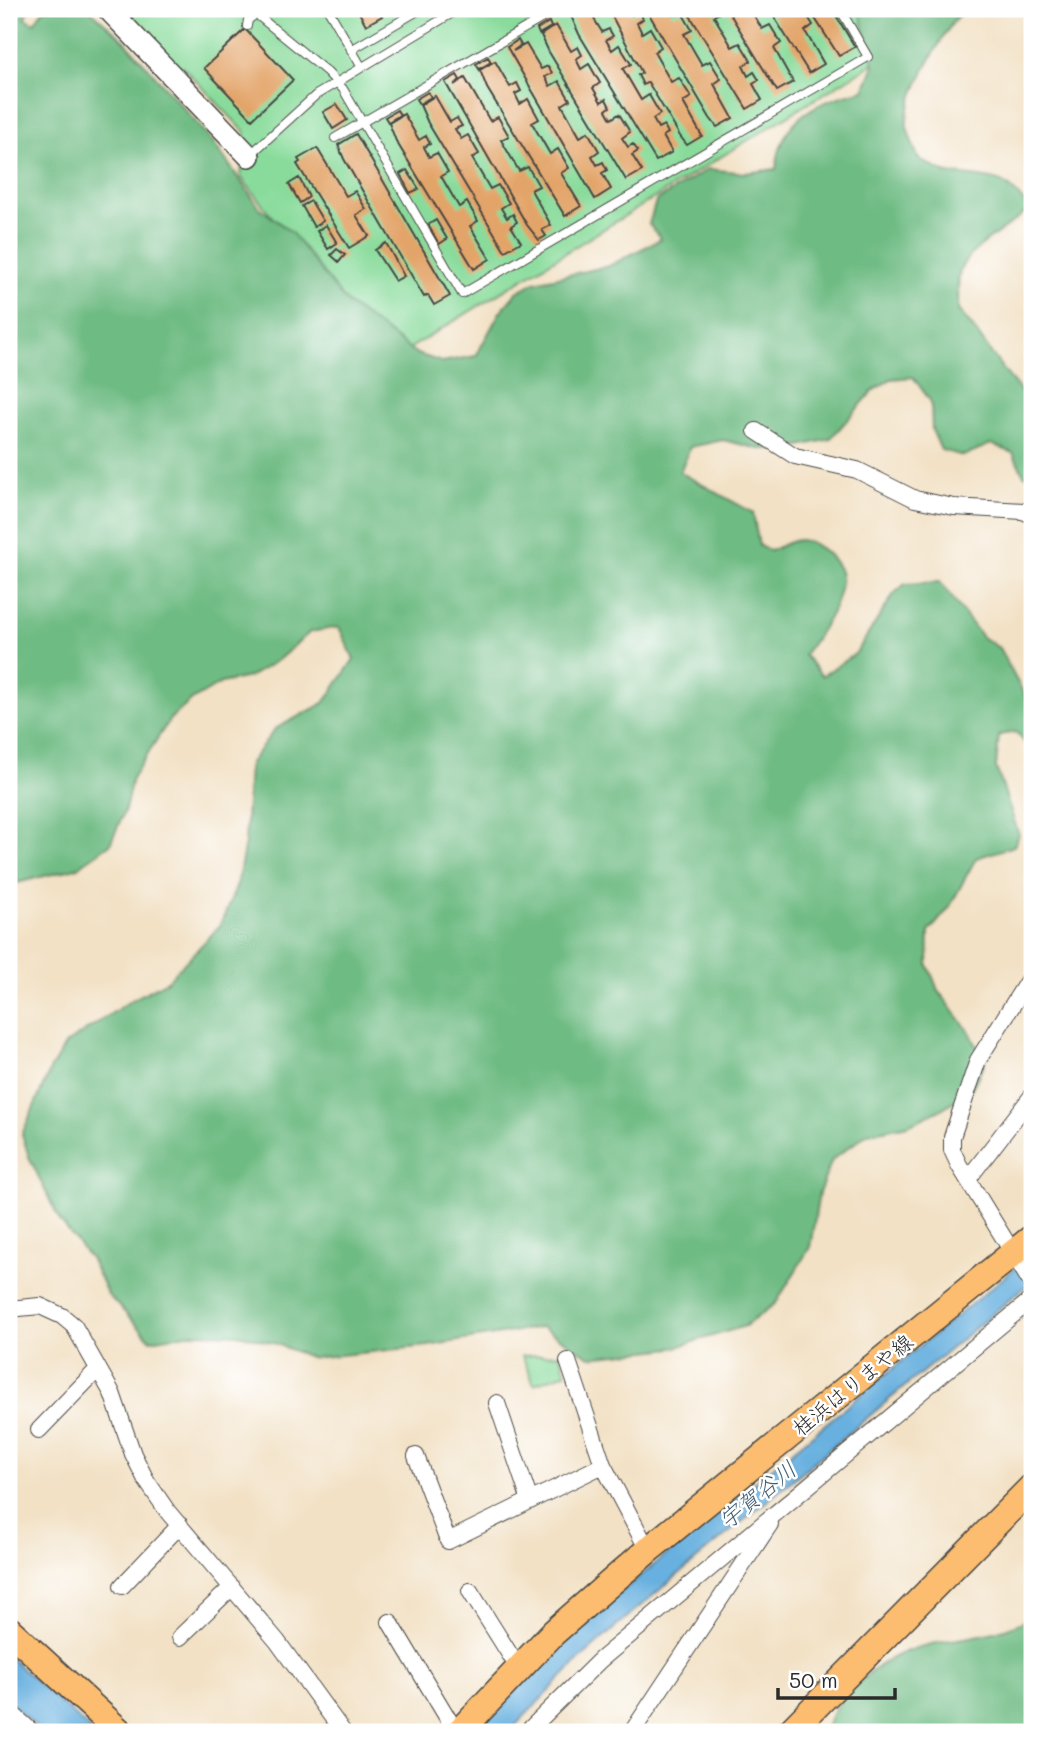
<svg xmlns="http://www.w3.org/2000/svg" width="1041" height="1741" viewBox="0 0 1041 1741" font-family="Mali,'Klee One',sans-serif">
<style>
.green{fill:#89db9b;stroke:#5a8363;stroke-width:2}
.forest{fill:#6ebb83;stroke:#4c7357;stroke-width:2}
.water{fill:#67b0df;stroke:#496e85;stroke-width:2}
.lines{fill:none;stroke-linecap:round;stroke-linejoin:round}
.stream{stroke:#67b0df;stroke-width:4.5}
.building{fill:#e3a469}
.service-casing{stroke:#494642;stroke-width:10}
.minor-casing{stroke:#494642;stroke-width:18}
.tertiary-casing{stroke:#494642;stroke-width:24}
.primary-casing{stroke:#494642;stroke-width:29}
.service{stroke:#fff;stroke-width:8}
.minor{stroke:#fff;stroke-width:16}
.tertiary{stroke:#fff;stroke-width:21}
.primary{stroke:#fcbd6f;stroke-width:26}
.labels{text-anchor:middle;dominant-baseline:central;stroke-width:5;stroke-linejoin:round;paint-order:stroke}
.street-label{font-size:21px;fill:#2b2b2b;stroke:#fff}
.water-label{font-size:23px;font-style:italic;fill:#436073;stroke:#fff}
</style>
<rect width="100%" height="100%" fill="#fff"/>
<filter id="ink" filterUnits="userSpaceOnUse"><feTurbulence type="fractalNoise" baseFrequency=".0143" numOctaves="2"/><feDisplacementMap in="SourceGraphic" scale="14" xChannelSelector="R" yChannelSelector="G"/><feConvolveMatrix kernelMatrix="1 2 1 2 8 2 1 2 1" color-interpolation-filters="sRGB"/></filter>
<filter id="wash" filterUnits="userSpaceOnUse"><feTurbulence type="fractalNoise" baseFrequency=".00686" numOctaves="4" result="noise"/><feDisplacementMap in="SourceGraphic" scale="28" xChannelSelector="R" yChannelSelector="G"/><feGaussianBlur stdDeviation="1.57" result="paint"/><feColorMatrix in="noise" values="0 0 0 0 0 0 0 0 0 0 0 0 0 0 0 0 0 1.4 0 .05"/><feComposite in="paint" operator="in"/></filter>
<g filter="url(#wash)">
<rect width="100%" height="100%" fill="#f2e1c5"/>
<path class="green" d="M 118,9 L 860,9 L 880,59 L 386,363 L 241,177 L 245,132 L 182,66 L 172,67 Z
M 560,1354 L 566,1373 L 534,1384 L 522,1356 Z"/>
<path class="forest" d="M 9,9 L 29,9 L 25,18 L 34,23 L 44,9 L 89,9 L 125,41 L 213,142 L 260,208 L 291,232 L 347,303 L 417,354 L 442,362 L 476,356 L 500,312 L 517,292 L 535,282 L 609,266 L 661,239 L 649,224 L 656,201 L 708,169 L 745,173 L 776,169 C 782,115 816,102 864,90 L 874,65 L 859,9 L 963,9 C 945,31 903,99 907,127 C 909,137 915,148 918,158 C 927,163 938,171 948,173 C 986,180 1004,171 1029,209 C 1011,226 973,246 962,266 C 956,276 959,298 958,310 C 983,336 999,370 1025,395 L 1032,393 L 1032,476 L 1024,475 L 1013,453 L 991,444 L 963,456 L 941,450 L 932,430 L 931,402 L 913,377 L 891,379 L 873,391 L 830,439 L 791,448 L 759,449 L 723,440 L 690,447 L 680,472 L 753,513 L 759,546 L 770,551 C 779,547 790,540 800,540 C 818,541 844,564 841,583 C 837,612 820,632 804,655 L 822,676 L 856,653 L 894,594 L 905,584 L 940,582 L 982,637 L 999,648 L 1032,709 L 1032,751 L 1016,732 L 999,735 L 996,767 L 1019,835 L 1014,846 L 976,858 L 949,908 L 929,932 L 928,965 L 938,990 L 971,1034 L 985,1063 L 971,1090 L 938,1111 L 908,1125 L 868,1133 L 832,1160 L 819,1193 L 810,1247 L 776,1303 L 745,1326 L 673,1348 L 590,1357 L 542,1327 L 428,1346 L 312,1358 L 274,1343 L 238,1334 L 193,1333 L 151,1340 L 108,1295 L 91,1260 L 60,1221 L 29,1157 L 22,1134 L 51,1068 L 66,1044 L 130,1001 L 167,981 L 220,926 L 237,885 L 245,843 L 249,764 L 275,729 L 324,703 L 354,659 L 339,627 L 310,632 L 278,660 L 249,677 L 221,683 L 192,700 L 170,719 L 132,778 L 125,810 L 110,844 L 76,868 L 9,885 Z
M 1032,1616 L 1032,1732 L 820,1732 C 829,1727 829,1719 834,1710 C 847,1690 873,1668 894,1657 C 938,1634 991,1643 1032,1616 Z"/>
<path class="water" d="M 1032,1254 L 1032,1281 L 632,1613 L 582,1657 L 509,1732 L 474,1732 L 565,1638 Z
M 9,1657 L 93,1732 L 42,1732 L 9,1702 Z"/>
<g class="lines">
<path class="stream" d="M 9,1731 L 10,1732"/>
</g>
<g id="blocks">
<path class="building" d="M 357,9 L 378,9 L 382,16 L 366,25 Z
M 583,9 L 588,9 L 602,32 L 609,29 L 613,36 L 606,40 L 612,50 L 619,45 L 631,64 L 623,69 L 641,100 L 649,95 L 660,114 L 653,119 L 658,128 L 664,125 L 668,133 L 663,136 L 672,152 L 656,161 L 579,34 L 571,16 Z
M 608,9 L 628,9 L 632,15 L 639,11 L 643,19 L 637,23 L 642,33 L 650,28 L 661,47 L 654,52 L 671,82 L 679,78 L 691,97 L 683,102 L 702,136 L 687,145 L 680,136 L 648,82 L 643,85 L 638,75 L 642,73 Z
M 646,9 L 669,9 L 673,15 L 681,11 L 692,30 L 684,34 L 702,65 L 710,61 L 721,79 L 714,84 L 733,118 L 717,127 L 710,118 Z
M 686,9 L 719,9 L 721,12 L 714,16 L 732,47 L 740,43 L 751,61 L 743,66 L 748,76 L 754,72 L 759,80 L 753,84 L 762,100 L 747,109 Z
M 727,9 L 750,9 L 762,29 L 770,25 L 781,43 L 774,48 L 793,82 L 777,91 Z
M 769,9 L 792,9 L 794,11 L 803,9 L 813,25 L 805,31 L 824,64 L 809,73 Z
M 809,9 L 832,9 L 855,47 L 839,56 Z
M 549,22 L 551,27 L 539,34 L 537,29 Z
M 556,25 L 571,51 L 578,47 L 582,55 L 576,59 L 581,69 L 589,64 L 600,83 L 593,88 L 601,102 L 606,99 L 610,107 L 606,110 L 611,119 L 619,114 L 630,132 L 622,138 L 628,147 L 633,144 L 638,151 L 632,155 L 642,171 L 626,180 L 549,52 L 541,35 Z
M 245,29 L 293,80 L 252,119 L 204,68 Z
M 518,40 L 521,45 L 513,51 L 526,44 L 541,69 L 548,66 L 552,73 L 545,77 L 550,86 L 559,81 L 570,100 L 562,105 L 580,137 L 588,132 L 599,151 L 592,156 L 597,165 L 603,162 L 607,170 L 602,173 L 611,189 L 595,199 L 507,47 Z
M 488,57 L 491,62 L 479,69 L 476,64 Z
M 495,61 L 510,87 L 517,83 L 521,91 L 515,94 L 520,104 L 528,99 L 539,119 L 532,123 L 550,154 L 558,149 L 569,168 L 561,173 L 581,206 L 565,216 L 487,88 L 480,70 Z
M 457,75 L 460,80 L 454,85 L 465,78 L 490,121 L 498,117 L 509,136 L 501,140 L 519,171 L 528,167 L 539,186 L 531,190 L 551,225 L 542,230 L 546,236 L 539,240 L 527,225 L 445,82 Z
M 428,92 L 431,97 L 419,104 L 416,99 Z
M 435,96 L 450,122 L 457,118 L 462,126 L 455,129 L 461,139 L 468,135 L 479,154 L 472,158 L 490,189 L 498,185 L 509,203 L 501,208 L 507,218 L 513,214 L 517,222 L 511,226 L 521,242 L 505,251 L 428,123 L 420,105 Z
M 337,104 L 347,120 L 333,129 L 323,112 Z
M 397,110 L 400,115 L 388,122 L 385,117 Z
M 404,114 L 419,140 L 426,136 L 430,144 L 424,147 L 429,157 L 437,153 L 448,172 L 441,176 L 459,207 L 467,202 L 478,221 L 470,226 L 490,259 L 474,269 L 396,141 L 389,123 Z
M 356,134 L 450,296 L 434,305 L 428,295 L 424,297 L 344,159 L 338,145 Z
M 317,148 L 346,196 L 355,191 L 366,209 L 356,215 L 369,236 L 349,248 L 297,164 L 300,162 L 298,159 Z
M 407,170 L 419,189 L 410,193 L 400,174 Z
M 299,178 L 309,197 L 300,203 L 289,184 Z
M 311,201 L 323,221 L 314,227 L 302,206 Z
M 436,220 L 447,239 L 439,244 L 428,225 Z
M 326,225 L 337,243 L 328,249 L 317,231 Z
M 386,243 L 404,276 L 395,281 L 375,250 Z
M 337,249 L 345,255 L 339,262 L 331,255 Z"/>
</g>
</g>
<g filter="url(#ink)">
<use href="#blocks" fill-opacity="0" stroke="#494642" stroke-width="2"/>
<g class="lines">
<g class="service-casing">
<path id="service" d="M 328,9 L 361,66
M 247,26 L 248,20 L 256,14 L 327,72 L 343,89 L 462,294 L 868,57 L 840,9
M 351,50 L 421,9
M 335,138 L 558,9
M 250,155 L 316,95 L 459,9"/>
</g>
<g class="minor-casing">
<path id="minor" d="M 756,431 L 795,456 L 857,470 L 915,499 L 954,507 L 1023,511 L 1032,515
M 1032,974 L 978,1060 L 952,1137 L 952,1150 L 959,1165 L 1032,1284
M 968,1179 L 1032,1096
M 9,1309 L 40,1306 L 62,1316 L 74,1326 L 112,1393 L 133,1454 L 146,1480 L 168,1512 L 277,1641 L 343,1732
M 568,1361 L 603,1465 L 648,1550
M 497,1403 L 530,1501
M 39,1430 L 97,1370
M 416,1456 L 448,1541 L 603,1465
M 122,1586 L 180,1525
M 470,1591 L 519,1669
M 390,1622 L 456,1732
M 180,1637 L 232,1587
M 9,1711 L 32,1732
M 527,1732 L 600,1660 L 1032,1299
M 632,1732 L 770,1524"/>
</g>
<g class="tertiary-casing">
<path id="tertiary" d="M 108,9 L 249,156"/>
</g>
<g class="primary-casing">
<path id="primary" d="M 9,1630 L 120,1732
M 459,1732 L 553,1633 L 648,1550 L 1032,1238
M 790,1732 L 1032,1487"/>
</g>
<use href="#service" class="service"/>
<use href="#minor" class="minor"/>
<use href="#tertiary" class="tertiary"/>
<use href="#primary" class="primary"/>
</g>
</g>
<g class="labels">
<g class="street-label">
<text transform="translate(852 1384) rotate(-39)">桂浜はりまや線</text>
</g>
<g class="water-label">
<text transform="translate(757 1494) rotate(-39)">宇賀谷川</text>
</g>
</g>
<rect width="1041" height="1741" fill="none" stroke="#fff" stroke-width="35"/>
<path d="M778 1688v10h117v-10" fill="none" stroke="#2b2b2b" stroke-width="3.5"/>
<text x="789" y="1688" font-size="21" fill="#2b2b2b" stroke="#ffffff" stroke-width="5" paint-order="stroke">50 m</text>
</svg>
